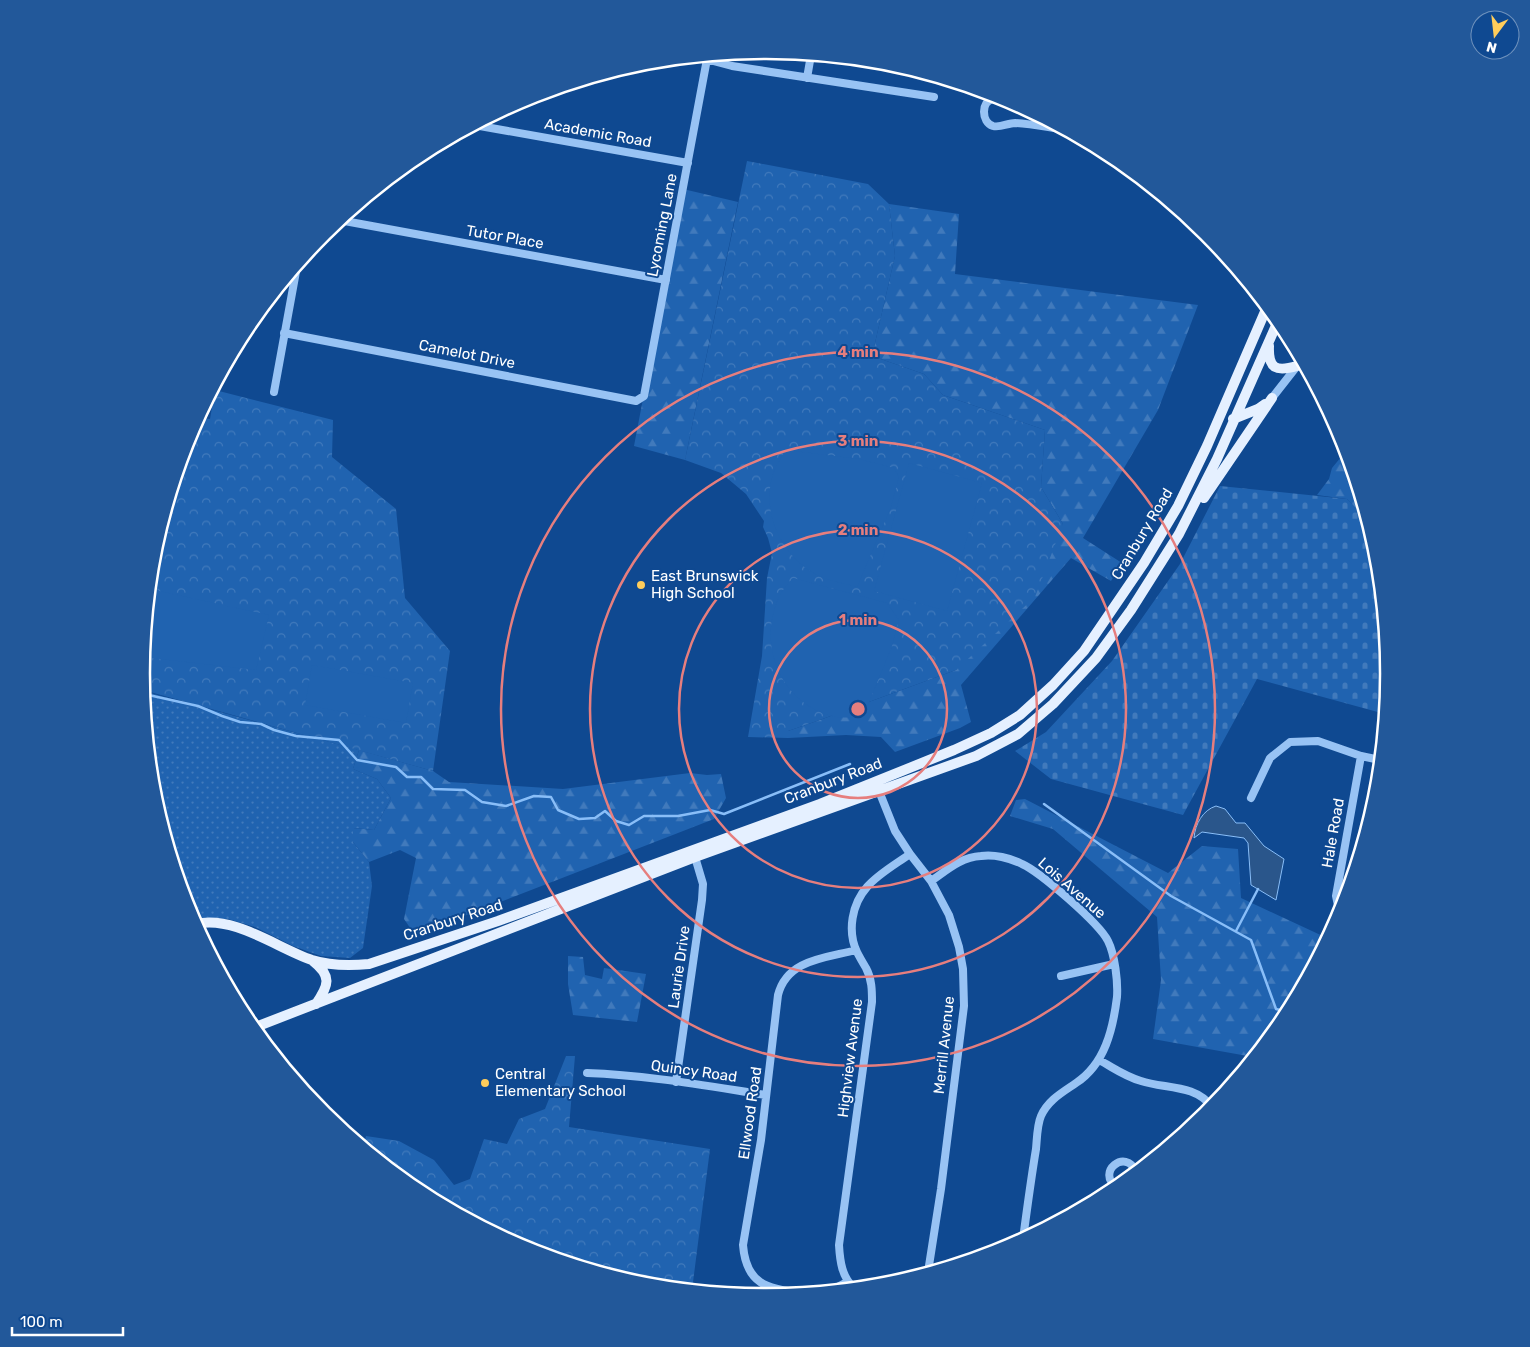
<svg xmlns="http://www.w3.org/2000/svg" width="1530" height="1347" viewBox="0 0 1530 1347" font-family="Rubik,sans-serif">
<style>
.grass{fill:url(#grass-dots)}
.forest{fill:url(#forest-firs)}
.cemetery{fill:url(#cemetery-stones)}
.park{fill:url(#park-crowns)}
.garden{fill:#2063b0}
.water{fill:#2a568b;stroke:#89bef8}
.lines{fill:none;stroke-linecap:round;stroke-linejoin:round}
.stream{stroke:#89bef8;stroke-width:2.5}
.minor{stroke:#98c3f4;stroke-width:8}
.major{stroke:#e5f0ff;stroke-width:10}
.ring{fill:none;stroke:#e67e7e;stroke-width:2.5}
.poi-dot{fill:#ffcd5b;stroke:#0f4991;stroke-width:2}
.labels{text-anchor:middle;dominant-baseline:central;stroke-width:4;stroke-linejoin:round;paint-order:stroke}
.street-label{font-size:15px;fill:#fff;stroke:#0f4991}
.poi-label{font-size:15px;fill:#fff;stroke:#0f4991;text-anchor:start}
.rim{fill:none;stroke:#fff;stroke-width:2.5}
.centre{fill:#e67e7e;stroke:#0f4991;stroke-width:2.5}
.ring-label{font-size:15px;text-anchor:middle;font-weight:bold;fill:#e67e7e;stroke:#0f4991;stroke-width:4;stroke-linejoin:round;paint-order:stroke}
</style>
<defs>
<pattern id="grass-dots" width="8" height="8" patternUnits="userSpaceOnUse" patternTransform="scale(1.25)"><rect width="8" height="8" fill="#2063b0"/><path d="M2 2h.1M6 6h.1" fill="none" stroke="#417abc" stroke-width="1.8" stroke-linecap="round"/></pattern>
<pattern id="forest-firs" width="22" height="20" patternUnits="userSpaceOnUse" patternTransform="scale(1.25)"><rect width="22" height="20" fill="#2063b0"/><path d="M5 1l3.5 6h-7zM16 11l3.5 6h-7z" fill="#417abc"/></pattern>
<pattern id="cemetery-stones" width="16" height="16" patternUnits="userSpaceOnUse" patternTransform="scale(1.25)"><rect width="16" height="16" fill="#2063b0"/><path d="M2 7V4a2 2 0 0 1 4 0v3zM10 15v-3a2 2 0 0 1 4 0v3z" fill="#417abc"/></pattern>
<pattern id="park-crowns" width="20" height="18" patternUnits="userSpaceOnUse" patternTransform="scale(1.25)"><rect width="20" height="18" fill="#2063b0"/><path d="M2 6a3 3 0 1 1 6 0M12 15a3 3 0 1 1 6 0" fill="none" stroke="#417abc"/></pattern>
</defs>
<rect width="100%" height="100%" fill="#0f4991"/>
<path class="grass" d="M 143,691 L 359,750 L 353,769 L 377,779 L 391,798 L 374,830 L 354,828 L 353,842 L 369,862 L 372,886 L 363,948 L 350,958 L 321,956 L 293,946 L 255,927 L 228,919 L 192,918 L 189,912 L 153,795 Z"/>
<path class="forest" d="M 683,189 L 738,202 L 685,460 L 634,446 Z
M 889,204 L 959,214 L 955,274 L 1198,305 L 1158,410 L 1083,538 L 1122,563 L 1111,581 L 1071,558 L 961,685 L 971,722 L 960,728 L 895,752 L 881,737 L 846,735 L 788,738 L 788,731 L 817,721 L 956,670 L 1063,524 L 1041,487 L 1045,430 L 943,395 L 924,374 L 872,356 L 895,256 Z
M 1346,451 L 1367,520 L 1347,499 L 1317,495 L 1329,479 L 1332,468 Z
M 359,750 L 433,771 L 449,782 L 563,789 L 690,773 L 707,775 L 721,774 L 726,798 L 714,819 L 415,935 L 404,919 L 416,858 L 400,850 L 369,862 L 353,842 L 353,828 L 374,830 L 391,798 L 377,779 L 353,769 Z
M 1025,799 L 1168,873 L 1202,846 L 1238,849 L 1241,898 L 1327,938 L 1283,1020 L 1253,1057 L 1153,1039 L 1161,980 L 1157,917 L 1053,829 L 1010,816 L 1016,800 Z
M 568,956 L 583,957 L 585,975 L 602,979 L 604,968 L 646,974 L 637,1022 L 573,1015 L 568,984 Z"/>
<path class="cemetery" d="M 1220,486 L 1347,499 L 1367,520 L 1377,552 L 1388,674 L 1385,714 L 1257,679 L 1183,815 L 1051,779 L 1015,751 L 1046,732 L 1112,661 L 1180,564 Z"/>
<path class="park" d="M 747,161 L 868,184 L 889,204 L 895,256 L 872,356 L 924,374 L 943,395 L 1045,430 L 1041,487 L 1063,524 L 1035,597 L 956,670 L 817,721 L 788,731 L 788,738 L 748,737 L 762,656 L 767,578 L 772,553 L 768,538 L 763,527 L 764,521 L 746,494 L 721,473 L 685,460 Z
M 215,390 L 333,420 L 332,457 L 396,509 L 405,598 L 450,651 L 433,771 L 143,690 L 142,673 L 154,552 L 189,435 L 198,418 L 210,419 Z
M 566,1056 L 575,1056 L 569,1127 L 710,1149 L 692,1290 L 643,1285 L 526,1249 L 418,1192 L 363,1147 L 366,1136 L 399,1141 L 434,1160 L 454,1185 L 470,1179 L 484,1139 L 507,1144 L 519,1119 L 545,1109 Z"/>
<path class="garden" d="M 786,450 L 859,459 L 894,468 L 899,477 L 891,507 L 857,587 C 844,583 829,581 817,575 C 783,557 762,516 772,478 C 775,467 780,459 786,450 Z
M 909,463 L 982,483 L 947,611 L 874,591 Z
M 793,578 L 887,603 L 899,620 L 892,646 L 863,717 C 854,717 844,718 836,717 C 780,705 755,643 781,593 C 784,588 789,583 793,578 Z
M 150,589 L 269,615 L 256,670 L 143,657 Z
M 312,665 L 413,683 L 406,723 L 305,705 Z"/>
<path class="water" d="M 1216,806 L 1225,809 L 1236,823 L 1245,823 L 1264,846 L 1284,859 L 1276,900 L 1251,885 L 1248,843 L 1244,838 L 1202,832 L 1194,838 C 1195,824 1203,810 1216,806 Z"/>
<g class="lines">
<path class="stream" d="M 144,694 L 198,706 L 222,716 L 240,722 L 261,724 L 274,730 L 296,736 L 339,740 L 357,760 L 396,767 L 407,777 L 421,777 L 433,789 L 465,790 L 482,802 L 506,806 L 534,796 L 551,797 L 558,810 L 579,819 L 595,818 L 605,811 L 616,821 L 629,825 L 644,816 L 678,816 L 710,810 L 724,814 L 850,764
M 1044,804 L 1171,896 L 1251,940 L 1276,1009 L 1288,1012
M 1236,931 L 1258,889"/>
<path class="minor" d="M 698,57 L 732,66 L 934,97
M 807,78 L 811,55
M 1026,110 C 1016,108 1002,98 993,99 C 981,101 981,122 993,126 C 1000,128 1008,123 1015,123 C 1031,124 1047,127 1062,129
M 474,125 L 688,163
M 339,220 L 666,280
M 284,333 L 636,401 L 644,396 L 707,59
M 274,392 L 297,266
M 1272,398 L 1301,361
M 877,786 L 895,831 L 910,854 L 931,881 L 949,915 L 959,947 L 963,969 L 964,1006 L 941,1189 L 928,1272
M 1251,798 L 1270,758 L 1290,742 L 1318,741 L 1361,756 L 1380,760
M 931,881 C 947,870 961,857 981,856 C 994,854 1010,858 1022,864 C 1040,872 1099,923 1108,941 C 1115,955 1118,982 1117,997 C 1113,1029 1105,1064 1076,1083 C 1063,1092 1048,1100 1041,1116 C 1037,1125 1037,1139 1036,1149 C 1031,1179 1027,1209 1023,1239
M 1340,915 L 1336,896 L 1361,756
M 1061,976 L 1114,964
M 1099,1060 C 1114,1068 1124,1076 1141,1081 C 1165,1089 1195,1084 1212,1107
M 587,1073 C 647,1075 707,1086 766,1095
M 676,1082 L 702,900 L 703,884 L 695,857
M 1117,1187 C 1095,1173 1126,1147 1136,1172
M 854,1288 C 842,1277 840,1262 839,1245 L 872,1002 C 872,991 872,979 866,968 C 863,963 860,958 857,952 C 847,931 852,904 867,887 C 878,874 896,864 910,854
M 830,1291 L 847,1282
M 801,1293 C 767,1289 746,1284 743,1245 L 761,1140 L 778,995 C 787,959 826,958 856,950"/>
<path class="major" d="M 1269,346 C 1268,369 1276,372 1297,366
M 1233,419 L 1258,409 L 1265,404
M 1204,498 L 1272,398
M 196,924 C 234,915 277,948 312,960 C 331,966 349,966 369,964 L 498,921 L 820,804 L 954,750 L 991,733 L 1020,715 L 1053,685 L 1084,651 L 1144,563 L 1178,506 L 1207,446 L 1267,307
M 313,961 C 332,976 329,985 316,1004
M 253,1028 L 695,857 L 976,756 L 1018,734 L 1053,704 L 1096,658 L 1131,610 L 1179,534 L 1217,459 L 1278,321"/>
</g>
<g class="ring">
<circle cx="858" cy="709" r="89"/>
<circle cx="858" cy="709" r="179"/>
<circle cx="858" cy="709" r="268"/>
<circle cx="858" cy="709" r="357"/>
</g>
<g class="poi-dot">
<circle cx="641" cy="585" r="5"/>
<circle cx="485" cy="1083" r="5"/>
</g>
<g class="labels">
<g class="street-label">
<text transform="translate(598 133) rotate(10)">Academic Road</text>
<text transform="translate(662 225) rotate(-79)">Lycoming Lane</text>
<text transform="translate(505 237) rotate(10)">Tutor Place</text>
<text transform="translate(467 354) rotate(11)">Camelot Drive</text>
<text transform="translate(1142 534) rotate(-59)">Cranbury Road</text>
<text transform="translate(833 781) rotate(-21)">Cranbury Road</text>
<text transform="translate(1333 833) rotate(-80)">Hale Road</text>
<text transform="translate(1072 888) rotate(41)">Lois Avenue</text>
<text transform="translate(453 920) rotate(-18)">Cranbury Road</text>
<text transform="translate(679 967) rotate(-82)">Laurie Drive</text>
<text transform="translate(944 1045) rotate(-84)">Merrill Avenue</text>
<text transform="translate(850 1058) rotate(-83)">Highview Avenue</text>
<text transform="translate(694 1071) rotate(8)">Quincy Road</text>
<text transform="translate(750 1113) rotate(-82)">Ellwood Road</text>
</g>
<g class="poi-label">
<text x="651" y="576">East Brunswick<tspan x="651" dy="17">High School</tspan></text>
<text x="495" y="1074">Central<tspan x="495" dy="17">Elementary School</tspan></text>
</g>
</g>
<path d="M0 0H1530V1347H0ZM764 59H766A614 614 0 0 1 1380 673V674A614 614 0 0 1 766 1288H764A614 614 0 0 1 150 674V673A614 614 0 0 1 764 59Z" fill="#22589a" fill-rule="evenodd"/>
<path class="rim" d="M764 59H766A614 614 0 0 1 1380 673V674A614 614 0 0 1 766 1288H764A614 614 0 0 1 150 674V673A614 614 0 0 1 764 59Z"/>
<circle cx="858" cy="709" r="8" class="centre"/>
<g class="ring-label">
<text x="858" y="357">4 min</text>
<text x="858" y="446">3 min</text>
<text x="858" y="535">2 min</text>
<text x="858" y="625">1 min</text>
</g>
<g transform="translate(1495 35) rotate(195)"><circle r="24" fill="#0f4991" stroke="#6f92bd"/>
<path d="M0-4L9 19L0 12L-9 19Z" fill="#ffcd5b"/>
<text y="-8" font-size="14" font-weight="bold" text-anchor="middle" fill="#ffffff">N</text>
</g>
<path d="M12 1327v8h111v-8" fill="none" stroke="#ffffff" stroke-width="2.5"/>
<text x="20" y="1327" font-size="15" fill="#ffffff" stroke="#0f4991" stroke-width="4" paint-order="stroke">100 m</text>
</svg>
